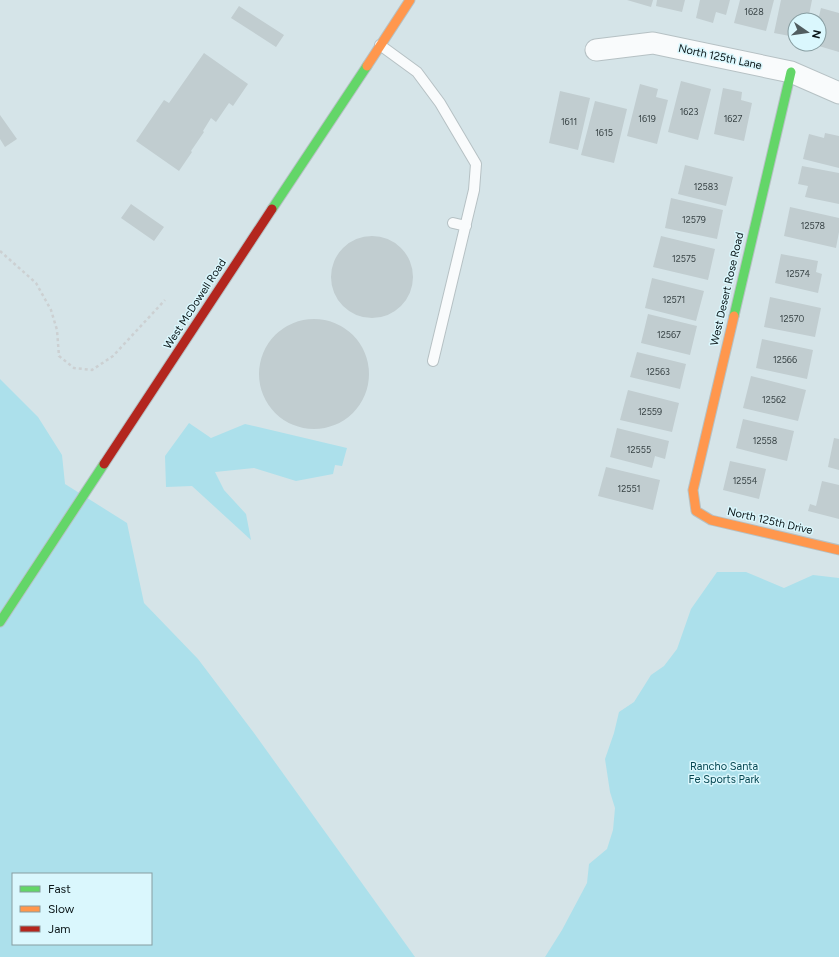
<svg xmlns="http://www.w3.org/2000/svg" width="839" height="957" viewBox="0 0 839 957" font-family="Figtree,sans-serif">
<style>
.green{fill:#ace0eb;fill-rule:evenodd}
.building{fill:#c1cdd0}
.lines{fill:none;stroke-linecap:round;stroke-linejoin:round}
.lane-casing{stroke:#b6c1c4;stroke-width:12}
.street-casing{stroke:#b6c1c4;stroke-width:23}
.fast-casing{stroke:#b6c1c4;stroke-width:11}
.slow-casing{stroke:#b6c1c4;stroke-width:11}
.jam-casing{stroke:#b6c1c4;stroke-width:11}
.path{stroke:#ccd0d2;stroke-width:2.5;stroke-dasharray:3 3;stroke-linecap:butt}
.lane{stroke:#f9fbfc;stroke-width:10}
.street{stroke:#f9fbfc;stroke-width:21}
.fast{stroke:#63d668;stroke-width:9}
.slow{stroke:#ff974d;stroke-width:9}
.jam{stroke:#b3261e;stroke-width:9}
.labels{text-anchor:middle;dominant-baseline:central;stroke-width:3;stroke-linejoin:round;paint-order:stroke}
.number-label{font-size:9px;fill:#384345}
.street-label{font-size:11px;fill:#0a1517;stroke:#daf7fd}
.park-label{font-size:11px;fill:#064752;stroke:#daf7fd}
</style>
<rect width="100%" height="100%" fill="#d5e4e8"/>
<path class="green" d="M 0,379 L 38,417 L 62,455 L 65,484 L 127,523 L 144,603 L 198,659 L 254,733 L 415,957 L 0,957 ZM 13,874 L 151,874 L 151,944 L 13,944 Z
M 189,423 L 211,438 L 245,424 L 347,448 L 342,466 L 335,465 L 333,474 L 296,481 L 254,468 L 215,472 L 224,490 L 246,514 L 251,540 L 192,486 L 166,487 L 165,456 Z
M 717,572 L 746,572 L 784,588 L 813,575 L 839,578 L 839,957 L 545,957 L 562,930 L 587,883 L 589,864 L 607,849 L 613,830 L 615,808 L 610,792 L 605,759 L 614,733 L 619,712 L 634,702 L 651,675 L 664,666 L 677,649 L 691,609 Z"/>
<path class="building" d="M 627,0 L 653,0 L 651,7 Z
M 657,0 L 685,0 L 682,12 L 656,6 Z
M 700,0 L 730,0 L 726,15 L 716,12 L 713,23 L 696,18 Z
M 740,0 L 774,0 L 766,31 L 734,23 Z
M 781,0 L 812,0 L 808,20 L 795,20 L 795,37 L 774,33 Z
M 239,6 L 284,35 L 276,47 L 231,18 Z
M 821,8 L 839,13 L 839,52 L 812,44 L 819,44 L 819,20 L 818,20 Z
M 204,53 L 248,84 L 233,106 L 229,103 L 216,122 L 211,118 L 203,131 L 204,132 L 191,151 L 192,152 L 179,171 L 136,141 L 164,100 L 169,103 Z
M 681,81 L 711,89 L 698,140 L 668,132 Z
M 640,84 L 658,89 L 656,97 L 668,100 L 657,144 L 627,136 Z
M 723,88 L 742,92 L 741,100 L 752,103 L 744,141 L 714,134 Z
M 560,91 L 590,98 L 578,150 L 549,143 Z
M 595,101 L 627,109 L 614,163 L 581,155 Z
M 0,115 L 17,139 L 5,147 L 0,139 Z
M 825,133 L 839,136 L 839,168 L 803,159 L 809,134 L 824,138 Z
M 685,165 L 733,177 L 726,206 L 678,194 Z
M 802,166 L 839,173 L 839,204 L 805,197 L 808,186 L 798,184 Z
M 671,198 L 723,210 L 717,239 L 665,228 Z
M 131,204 L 164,227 L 154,241 L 121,218 Z
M 790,207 L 839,218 L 839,232 L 836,248 L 784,236 Z
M331 277a41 41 0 1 1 82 0a41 41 0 1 1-82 0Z
M 661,236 L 715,249 L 708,280 L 653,267 Z
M 781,254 L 818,261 L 816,272 L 822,274 L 818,293 L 775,283 Z
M 652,278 L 704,291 L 696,321 L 645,308 Z
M 770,297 L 821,308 L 815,337 L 764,327 Z
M 648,314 L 697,326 L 690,355 L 641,343 Z
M259 374a55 55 0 1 1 110 0a55 55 0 1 1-110 0Z
M 762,339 L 813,350 L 807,379 L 756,368 Z
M 637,352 L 686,364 L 680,389 L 630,377 Z
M 751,376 L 806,390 L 798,421 L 743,408 Z
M 628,390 L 679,403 L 672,432 L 620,420 Z
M 743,419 L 794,431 L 787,461 L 736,448 Z
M 617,428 L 669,441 L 665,459 L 655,456 L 652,468 L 610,457 Z
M 834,438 L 839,439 L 839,470 L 828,467 Z
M 730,461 L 766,469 L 759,499 L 723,490 Z
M 606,467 L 660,480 L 653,510 L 598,496 Z
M 822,481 L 839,485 L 839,519 L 808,511 L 810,504 L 816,506 Z"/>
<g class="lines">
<g class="lane-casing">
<path id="lane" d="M 380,45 L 417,72 L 440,103 L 476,164 L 474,190 L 433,361
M 453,223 L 466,226"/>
</g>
<g class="street-casing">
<path id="street" d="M 596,50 L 653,43 L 791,72 L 839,93"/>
</g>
<g class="fast-casing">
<path id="fast" d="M 272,209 L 367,66
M 734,316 L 791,72
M 0,622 L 104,464"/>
</g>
<g class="slow-casing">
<path id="slow" d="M 367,66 L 410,0
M 734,316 L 693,490 L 696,511 L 711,520 L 839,550"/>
</g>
<g class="jam-casing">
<path id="jam" d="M 104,464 L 272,209"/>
</g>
<path class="path" d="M 0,251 L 36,283 L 51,310 L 57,330 L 59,356 L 74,368 L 92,370 L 113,356 L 165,300"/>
<use href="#lane" class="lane"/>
<use href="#street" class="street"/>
<use href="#fast" class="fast"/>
<use href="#slow" class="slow"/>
<use href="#jam" class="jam"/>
</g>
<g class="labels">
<g class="number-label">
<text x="754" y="11">1628</text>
<text x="689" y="111">1623</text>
<text x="647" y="118">1619</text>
<text x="733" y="118">1627</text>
<text x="569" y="121">1611</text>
<text x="604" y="132">1615</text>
<text x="706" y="186">12583</text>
<text x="694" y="219">12579</text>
<text x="813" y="225">12578</text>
<text x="684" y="258">12575</text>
<text x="798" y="273">12574</text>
<text x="674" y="299">12571</text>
<text x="792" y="318">12570</text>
<text x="669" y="334">12567</text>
<text x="785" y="359">12566</text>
<text x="658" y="371">12563</text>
<text x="774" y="399">12562</text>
<text x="650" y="411">12559</text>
<text x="765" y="440">12558</text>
<text x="639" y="449">12555</text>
<text x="745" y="480">12554</text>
<text x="629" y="488">12551</text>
</g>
<g class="street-label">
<text transform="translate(720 57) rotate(12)">North 125th Lane</text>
<text transform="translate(727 289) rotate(-77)">West Desert Rose Road</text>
<text transform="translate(195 304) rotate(-57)">West McDowell Road</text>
<text transform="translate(770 521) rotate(13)">North 125th Drive</text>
</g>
<g class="park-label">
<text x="724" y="766">Rancho Santa<tspan x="724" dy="13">Fe Sports Park</tspan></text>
</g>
</g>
<rect x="12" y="873" width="140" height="72" fill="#daf7fd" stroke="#879da1"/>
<rect x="20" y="886" width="20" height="6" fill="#63d668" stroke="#879da1"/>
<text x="48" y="893" font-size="12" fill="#0a1517">Fast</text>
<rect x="20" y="906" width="20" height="6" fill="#ff974d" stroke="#879da1"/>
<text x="48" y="913" font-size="12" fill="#0a1517">Slow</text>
<rect x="20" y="926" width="20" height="6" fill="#b3261e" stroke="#879da1"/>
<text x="48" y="933" font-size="12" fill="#0a1517">Jam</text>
<g transform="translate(807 32) rotate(103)"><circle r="19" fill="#daf7fd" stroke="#879da1"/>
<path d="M0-3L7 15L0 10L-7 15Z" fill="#515d60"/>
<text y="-6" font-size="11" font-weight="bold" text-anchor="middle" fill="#0a1517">N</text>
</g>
</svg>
